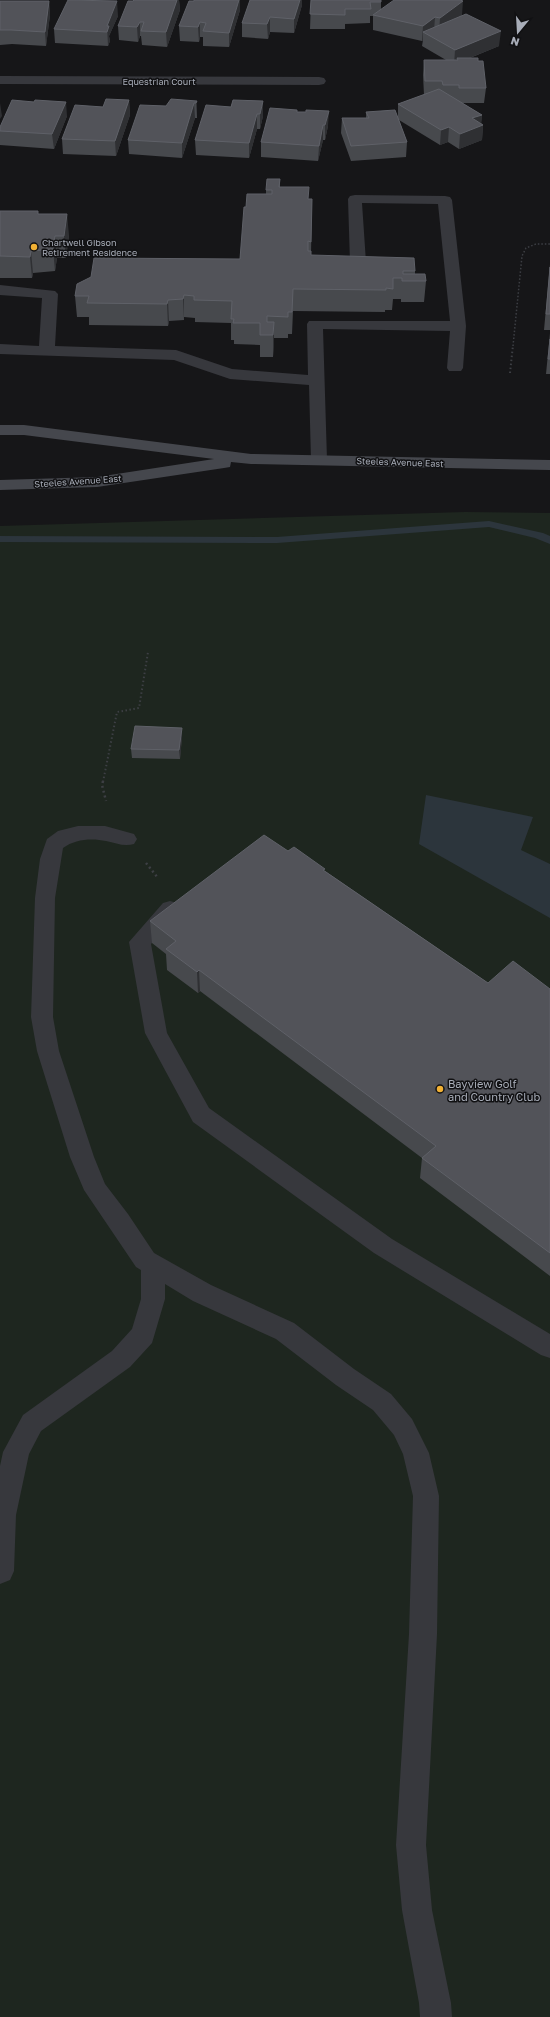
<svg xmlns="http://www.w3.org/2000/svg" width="550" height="2017" viewBox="0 0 550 2017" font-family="'Golos Text',sans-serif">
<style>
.green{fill:#1e261f}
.water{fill:#2c353c}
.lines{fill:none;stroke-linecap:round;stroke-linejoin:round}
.stream{fill:#2c353c;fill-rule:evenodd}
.path-far2{stroke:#3d3f44;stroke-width:1.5;stroke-dasharray:1.5 2;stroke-linecap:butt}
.path-far1{stroke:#3d3f44;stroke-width:2;stroke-dasharray:1.5 2.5;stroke-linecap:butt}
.path{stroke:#3d3f44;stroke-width:2.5;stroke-dasharray:2 3;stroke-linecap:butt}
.lane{fill:#37383d;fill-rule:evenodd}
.street{fill:#37383d;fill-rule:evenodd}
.secondary{fill:#45474d;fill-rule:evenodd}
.wall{fill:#47494d}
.shaded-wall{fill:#2f3033}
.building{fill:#525359;stroke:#5f6168}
.poi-dot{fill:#f2b134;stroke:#111113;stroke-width:1.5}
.labels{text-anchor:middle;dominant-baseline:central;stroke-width:3;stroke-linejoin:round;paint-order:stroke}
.far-street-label{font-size:9px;fill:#a8adb8;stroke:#111113}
.far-poi-label{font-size:9px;fill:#a8adb8;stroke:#111113;text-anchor:start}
.poi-label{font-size:11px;fill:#a8adb8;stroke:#111113;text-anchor:start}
</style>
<rect width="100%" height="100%" fill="#161618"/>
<path class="green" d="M 465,512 L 550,513 L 550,2017 L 0,2017 L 0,526 Z"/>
<path class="water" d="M 426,795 L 533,817 L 521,850 L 550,864 L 550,918 L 419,844 Z"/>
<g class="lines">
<path class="stream" d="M 489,521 L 543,533 L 550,536 L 550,544 L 535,538 L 489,527 L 277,543 L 0,542 L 0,536 L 277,537 Z"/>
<path class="path-far2" d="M 513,346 L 522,256 L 526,248 L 536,244 L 550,244"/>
<path class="path-far1" d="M 510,373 L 513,345
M 103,782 L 117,712 L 139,708 L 148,652"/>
<path class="path" d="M 103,781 L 102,785 L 106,801
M 146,863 L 158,878"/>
<path class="lane" d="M 355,195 L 445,196 L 450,197 L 452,200 L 466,326 L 463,368 L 461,371 L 449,371 L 447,368 L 450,331 L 323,329 L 327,460 L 325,464 L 319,465 L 313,464 L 311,460 L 309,385 L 230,379 L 174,360 L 0,354 L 0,344 L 39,346 L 42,298 L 0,295 L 0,285 L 55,291 L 58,294 L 55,346 L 176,350 L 232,369 L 308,375 L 307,324 L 309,321 L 450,321 L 438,204 L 362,203 L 366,262 L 363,265 L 353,265 L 350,262 L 348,199 L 350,196 Z
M 78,826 L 105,826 L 134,834 L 137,839 L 134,844 C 124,847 116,843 106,841 C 92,838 75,839 63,848 L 55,898 L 53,1017 L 59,1051 L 94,1157 L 105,1184 L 128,1214 L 154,1253 L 211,1285 L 294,1323 L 354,1369 L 391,1394 L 412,1419 L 429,1453 L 439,1496 L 437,1634 L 426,1845 L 432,1910 L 451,2003 L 452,2017 L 420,2017 L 419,2003 L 402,1910 L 396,1845 L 409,1634 L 413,1496 L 403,1454 L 394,1435 L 373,1410 L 336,1385 L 276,1339 L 193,1301 L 165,1284 L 165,1299 L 152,1343 L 130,1367 L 41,1431 L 29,1454 L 16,1515 L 14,1571 L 10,1580 L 0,1584 L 0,1466 L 3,1452 L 23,1415 L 112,1351 L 132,1329 L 141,1299 L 141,1270 L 136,1267 L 84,1190 L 70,1157 L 37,1051 L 31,1017 L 35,898 L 40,859 L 47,839 L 58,831 Z
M 170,901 L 177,903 L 181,909 L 151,944 L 167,1033 L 209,1108 L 392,1239 L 550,1334 L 550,1358 L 541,1355 L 374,1253 L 193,1122 L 145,1033 L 129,942 L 163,903 Z"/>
<path class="street" d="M 0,76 L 319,77 L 324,78 L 326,81 L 324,84 L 319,85 L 0,84 Z"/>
<path class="secondary" d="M 0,425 L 24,425 L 251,454 L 550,460 L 550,470 L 251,464 L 231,462 L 230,467 L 224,468 L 97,487 L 0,490 L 0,480 L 97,477 L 214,459 L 24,435 L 0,435 Z"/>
</g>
<path class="wall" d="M 134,0 L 179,0 L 180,10 L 167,47 L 142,45 L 141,36 L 140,36 L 138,42 L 119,40 L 118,26 Z
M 311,0 L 381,0 L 381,10 L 462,15 L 458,18 L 499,46 L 470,58 L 478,61 L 486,88 L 484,103 L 462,103 L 482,115 L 481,123 L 483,125 L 482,140 L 459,149 L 448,142 L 440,145 L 399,120 L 407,142 L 406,157 L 351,161 L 341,133 L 342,118 L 366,118 L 366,112 L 398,117 L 398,104 L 424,95 L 423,75 L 424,60 L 446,60 L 422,46 L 423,40 L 422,41 L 373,30 L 373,16 L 370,16 L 370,23 L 345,24 L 345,29 L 310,29 Z
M 0,1 L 49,1 L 50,15 L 46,46 L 12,44 L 0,45 Z
M 302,5 L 294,33 L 270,32 L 268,39 L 242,37 L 242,23 Z
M 240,10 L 229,47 L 203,46 L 203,37 L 200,37 L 199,42 L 180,41 L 179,26 Z
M 118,16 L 109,36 L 110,41 L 108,46 L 55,43 L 54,29 Z
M 129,100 L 130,115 L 116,156 L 63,154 L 62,139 L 103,107 Z
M 233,100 L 263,116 L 260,129 L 257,129 L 249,158 L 196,155 L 195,140 L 231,107 Z
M 197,101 L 197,118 L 195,118 L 182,158 L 129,154 L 128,140 L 166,106 Z
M 297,110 L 297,112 L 328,126 L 325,140 L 323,140 L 318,161 L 261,157 L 261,142 Z
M 67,116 L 54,149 L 0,145 L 0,127 Z
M 280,179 L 280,187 L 308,199 L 312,199 L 311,255 L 415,271 L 415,274 L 426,281 L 424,302 L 401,302 L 401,299 L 393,299 L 392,310 L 385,310 L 385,312 L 293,311 L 292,334 L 288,334 L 288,338 L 274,338 L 273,357 L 260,357 L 260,345 L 234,344 L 234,340 L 231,340 L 231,323 L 195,322 L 195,318 L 184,317 L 184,320 L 169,321 L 168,326 L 89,325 L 89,317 L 77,317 L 75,296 L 240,259 L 246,207 L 266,194 L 266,190 Z
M 0,211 L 38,214 L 69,235 L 66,258 L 57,258 L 55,271 L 33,273 L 32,278 L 0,278 Z
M 550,264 L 550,330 L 544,330 Z
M 550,333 L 550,374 L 546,374 Z
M 182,737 L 180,759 L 132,758 L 131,749 Z
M 288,851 L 325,871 L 488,983 L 550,989 L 550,1276 L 420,1178 L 422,1158 L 200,991 L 198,993 L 167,970 L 166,954 L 152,943 L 150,921 Z"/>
<path class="shaded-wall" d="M 177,0 L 179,0 L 180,10 L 167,47 L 166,32 Z
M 239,0 L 240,0 L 240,10 L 229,47 L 229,33 Z
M 300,0 L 302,0 L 302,5 L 294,33 L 294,19 Z
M 49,1 L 50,15 L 46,46 L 45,32 Z
M 117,1 L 118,16 L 109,36 L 110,41 L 108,46 L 107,26 Z
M 463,1 L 462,15 L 439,32 L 440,18 Z
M 270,17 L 270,32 L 268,39 L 267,24 Z
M 435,17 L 434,31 L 423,32 L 423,40 L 422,41 L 423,26 Z
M 140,22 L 140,36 L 138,42 L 137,27 Z
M 200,22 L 200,37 L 199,42 L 198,27 Z
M 501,31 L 499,46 L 457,63 L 457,58 L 457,63 L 454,65 L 455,50 Z
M 129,100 L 130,115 L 116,156 L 115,141 Z
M 197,101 L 197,118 L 196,103 Z
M 263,101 L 263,116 L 260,129 L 260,114 Z
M 66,102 L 67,116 L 54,149 L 52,134 Z
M 0,103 L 2,116 L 0,119 Z
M 194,103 L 195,118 L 182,158 L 182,143 Z
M 329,111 L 328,126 L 325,140 L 325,125 Z
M 257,114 L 257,129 L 249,158 L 249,143 Z
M 482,115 L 481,126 L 483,125 L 482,140 L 459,149 L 460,134 L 472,118 Z
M 323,125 L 323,140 L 318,161 L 319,146 Z
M 449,127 L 448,142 L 440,145 L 441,130 Z
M 67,214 L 69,235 L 66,258 L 64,236 Z
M 55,236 L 57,258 L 55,271 L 53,249 Z
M 31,251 L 33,273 L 32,278 L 30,257 Z
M 184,295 L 184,320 L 183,299 Z
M 168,300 L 169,321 L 168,326 L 167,304 Z
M 274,322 L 274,344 L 273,357 L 273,335 Z
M 182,728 L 182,737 L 180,759 L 179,750 Z
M 199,970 L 200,991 L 198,993 L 197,972 Z"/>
<path class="building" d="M 68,0 L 117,1 L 107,26 L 109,26 L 107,32 L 54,29 Z
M 134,0 L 177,0 L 166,32 L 141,31 L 144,22 L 140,22 L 137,27 L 118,26 L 128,1 L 133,1 Z
M 194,0 L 239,0 L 229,33 L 203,31 L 206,23 L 200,22 L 198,27 L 179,26 L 189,1 L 194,1 Z
M 250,0 L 300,0 L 294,19 L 270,17 L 267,24 L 242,23 Z
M 311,0 L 381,0 L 381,2 L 370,2 L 371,9 L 345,9 L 345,15 L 310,14 Z
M 394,0 L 460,0 L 463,1 L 440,18 L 435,17 L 423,26 L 373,15 Z
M 0,1 L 49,1 L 45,32 L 11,30 L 0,30 Z
M 466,14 L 501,31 L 455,50 L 423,32 Z
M 457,58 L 478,58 L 478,61 L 483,61 L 486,88 L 459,88 L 459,85 L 443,85 L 442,81 L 425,81 L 424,60 L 458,60 Z
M 439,89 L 482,115 L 472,118 L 483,125 L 460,134 L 449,127 L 441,130 L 398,104 Z
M 106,99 L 129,100 L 115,141 L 62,139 L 75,105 L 103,107 Z
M 171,99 L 197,101 L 196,103 L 194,103 L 182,143 L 128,140 L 140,105 L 166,106 Z
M 12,100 L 34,102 L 35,100 L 66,102 L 52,134 L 0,131 L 0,127 Z
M 233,100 L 263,101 L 260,114 L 257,114 L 249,143 L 195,140 L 206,105 L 231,107 Z
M 270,108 L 297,110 L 297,112 L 306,112 L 306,110 L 329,111 L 325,125 L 323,125 L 319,146 L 261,142 Z
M 395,110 L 407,142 L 351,146 L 342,118 L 369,118 L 366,112 Z
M 267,179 L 280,179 L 279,187 L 309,187 L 308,199 L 312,199 L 311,242 L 308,241 L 308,251 L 311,251 L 311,255 L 414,258 L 415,271 L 403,271 L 403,274 L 425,274 L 426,281 L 402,281 L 402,278 L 393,278 L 393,289 L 386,288 L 386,290 L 293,289 L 292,312 L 288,312 L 288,317 L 267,316 L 267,322 L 274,322 L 273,335 L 260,335 L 260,323 L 233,323 L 234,319 L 231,319 L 232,301 L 194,300 L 194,296 L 184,295 L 183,299 L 168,300 L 167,304 L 87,303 L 89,296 L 75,296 L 77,284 L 91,277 L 94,258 L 240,259 L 244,207 L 246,207 L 247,194 L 272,194 L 272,190 L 266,190 Z
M 0,211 L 38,211 L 38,214 L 67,214 L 64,236 L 55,236 L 53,249 L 31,251 L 30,257 L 0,256 Z
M 550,267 L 550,314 L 546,314 Z
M 550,339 L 550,359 L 548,359 Z
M 135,726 L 182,728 L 179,750 L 131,749 Z
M 264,835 L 288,851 L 294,847 L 325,869 L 323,870 L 488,983 L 513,961 L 550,989 L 550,1253 L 422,1158 L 436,1146 L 199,970 L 197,972 L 166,949 L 176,941 L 150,921 Z"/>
<g class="poi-dot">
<circle cx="34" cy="247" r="4"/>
<circle cx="440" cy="1089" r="4"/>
</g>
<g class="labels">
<g class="far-street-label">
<text x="159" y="81">Equestrian Court</text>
<text transform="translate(400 462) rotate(2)">Steeles Avenue East</text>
<text transform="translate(78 481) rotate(-4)">Steeles Avenue East</text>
</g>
<g class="far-poi-label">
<text x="42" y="242">Chartwell Gibson<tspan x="42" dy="10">Retirement Residence</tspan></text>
</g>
<g class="poi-label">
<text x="448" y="1083">Bayview Golf<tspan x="448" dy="13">and Country Club</tspan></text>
</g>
</g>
<g transform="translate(518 32) rotate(198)" stroke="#111113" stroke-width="3" paint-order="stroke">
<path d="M0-3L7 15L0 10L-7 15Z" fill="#a8adb8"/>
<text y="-6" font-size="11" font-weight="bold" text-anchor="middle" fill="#a8adb8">N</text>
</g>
</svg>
